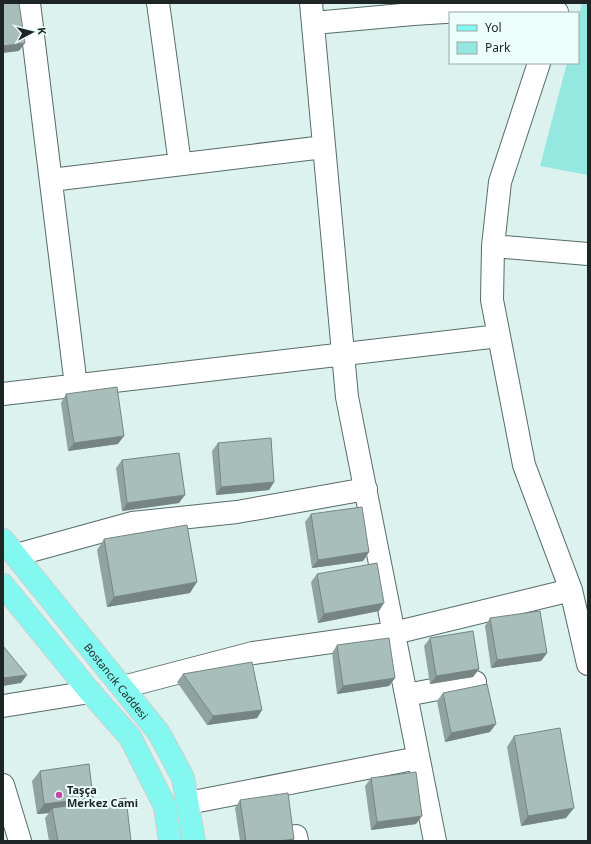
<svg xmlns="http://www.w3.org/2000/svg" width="591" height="844" viewBox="0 0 591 844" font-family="'Noto Sans',sans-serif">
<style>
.green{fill:#95e8e0}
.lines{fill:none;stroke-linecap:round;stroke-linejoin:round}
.minor-casing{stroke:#576b68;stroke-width:24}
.major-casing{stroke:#cdcfcf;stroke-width:24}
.minor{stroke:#fff;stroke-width:22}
.major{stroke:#82f8f0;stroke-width:22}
.wall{fill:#90a3a1}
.shaded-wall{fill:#768583}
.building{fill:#a8bebb;stroke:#768583}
.poi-dot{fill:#be4aa3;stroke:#ecfefc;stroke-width:1.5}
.labels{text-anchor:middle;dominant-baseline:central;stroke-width:4;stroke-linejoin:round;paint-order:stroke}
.street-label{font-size:11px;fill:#1d2625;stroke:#ecfefc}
.poi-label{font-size:11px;font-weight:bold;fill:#1d2625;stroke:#ecfefc;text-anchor:start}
</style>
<rect width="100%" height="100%" fill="#dbf2ef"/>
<path class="green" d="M 582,3 L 588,3 L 588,175 L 540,166 L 567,63 L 578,63 L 578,19 Z"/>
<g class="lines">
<g class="minor-casing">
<path id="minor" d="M 29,3 L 76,386
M 158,3 L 180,164
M 311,3 L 347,397 L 435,841
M 314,23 L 413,14 L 526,7 L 557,12
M 539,63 L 500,182 L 493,246 L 492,300 L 524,465 L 571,590 L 588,664
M 51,180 L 324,147
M 493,246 L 588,254
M 3,394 L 499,336
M 16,555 L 132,523 L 237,512 L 366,489
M 123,687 L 253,653 L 394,633 L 571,590
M 406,695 L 475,682
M 3,706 L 90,692
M 3,785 L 20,841
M 188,803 L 418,758
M 296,836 L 297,841"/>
</g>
<g class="major-casing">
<g id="major">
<path id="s1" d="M 3,540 L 159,733 L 183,778 L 194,841"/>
<path d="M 3,585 L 90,692 L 130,737 L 165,806 L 170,841"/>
</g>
</g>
<use href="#minor" class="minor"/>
<use href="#major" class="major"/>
</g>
<path class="wall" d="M 66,394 L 118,444 L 68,451 L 61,403 Z
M 218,443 L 274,482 L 269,490 L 216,495 L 212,451 Z
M 122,460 L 179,503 L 122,511 L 116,468 Z
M 311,514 L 369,552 L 363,561 L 312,568 L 305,522 Z
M 104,539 L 190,593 L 107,607 L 97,550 Z
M 317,574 L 379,611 L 318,623 L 311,582 Z
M 490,618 L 547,653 L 541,661 L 491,668 L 485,626 Z
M 430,638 L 479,669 L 473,677 L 430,684 L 424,646 Z
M 337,645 L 395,678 L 389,686 L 337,694 L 332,653 Z
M 183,674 L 262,710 L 257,718 L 207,725 L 177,682 Z
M 443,693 L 490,732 L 445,742 L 437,701 Z
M 514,736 L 566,818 L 521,826 L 507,747 Z
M 40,771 L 90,803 L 131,841 L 49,841 L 45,818 L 49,813 L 37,814 L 32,781 Z
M 371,778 L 416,824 L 371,830 L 365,786 Z
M 240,800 L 294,839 L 293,841 L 240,841 L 235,808 Z"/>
<path class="shaded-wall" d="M 25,43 L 19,51 L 3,53 L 3,46 Z
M 124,436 L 118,444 L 68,451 L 74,443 Z
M 274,482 L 269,490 L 216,495 L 221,487 Z
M 185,495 L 179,503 L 122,511 L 127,503 Z
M 369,552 L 363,561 L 312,568 L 318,560 Z
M 197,582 L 190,593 L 107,607 L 114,597 Z
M 384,603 L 379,611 L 318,623 L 324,614 Z
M 547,653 L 541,661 L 491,668 L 497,660 Z
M 479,669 L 473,677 L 430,684 L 436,676 Z
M 27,675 L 21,683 L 3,686 L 3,678 Z
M 395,678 L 389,686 L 337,694 L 343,686 Z
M 262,710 L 257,718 L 207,725 L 213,716 Z
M 496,724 L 490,732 L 445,742 L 451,733 Z
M 93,798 L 86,808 L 52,808 L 49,813 L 37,814 L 44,804 Z
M 574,808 L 566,818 L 521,826 L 528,816 Z
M 422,816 L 416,824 L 371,830 L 377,822 Z
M 294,839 L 293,841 L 279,841 Z"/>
<path class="building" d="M 3,3 L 19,3 L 25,43 L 3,46 Z
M 117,387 L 124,436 L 74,443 L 66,394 Z
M 271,438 L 274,482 L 221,487 L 218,443 Z
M 179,453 L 185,495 L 127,503 L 122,460 Z
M 362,507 L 369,552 L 318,560 L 311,514 Z
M 187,525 L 197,582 L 114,597 L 104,539 Z
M 377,563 L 384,603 L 324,614 L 317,574 Z
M 540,611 L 547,653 L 497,660 L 490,618 Z
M 473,631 L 479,669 L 436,676 L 430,638 Z
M 389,638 L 395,678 L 343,686 L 337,645 Z
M 3,646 L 27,675 L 3,678 Z
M 252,662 L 262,710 L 213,716 L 183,674 Z
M 487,684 L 496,724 L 451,733 L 443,693 Z
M 560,728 L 574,808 L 528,816 L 514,736 Z
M 89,764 L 93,798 L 44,804 L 40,771 Z
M 416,772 L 422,816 L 377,822 L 371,778 Z
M 288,793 L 294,839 L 279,841 L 246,841 L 240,800 Z
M 126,798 L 131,841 L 58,841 L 52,808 Z"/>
<circle class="poi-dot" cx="59" cy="795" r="4"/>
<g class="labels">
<g class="street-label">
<text stroke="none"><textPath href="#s1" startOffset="181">Bostancık Caddesi</textPath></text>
</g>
<g class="poi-label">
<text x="67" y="789">Taşça<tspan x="67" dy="13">Merkez Cami</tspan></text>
</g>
</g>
<rect width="591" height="844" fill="none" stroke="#1d2625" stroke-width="8"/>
<rect x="449" y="12" width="130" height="52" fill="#ecfefc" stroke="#99a8a6"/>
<rect x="457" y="25" width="20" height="6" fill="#82f8f0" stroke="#99a8a6"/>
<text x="485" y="32" font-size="12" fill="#1d2625">Yol</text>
<rect x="457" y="42" width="20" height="12" fill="#95e8e0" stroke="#99a8a6"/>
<text x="485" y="52" font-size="12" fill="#1d2625">Park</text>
<g transform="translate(32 32) rotate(83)" stroke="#ecfefc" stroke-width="3" paint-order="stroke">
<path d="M0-3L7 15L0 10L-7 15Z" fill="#1d2625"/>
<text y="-6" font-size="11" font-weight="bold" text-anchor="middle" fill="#1d2625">K</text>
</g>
</svg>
